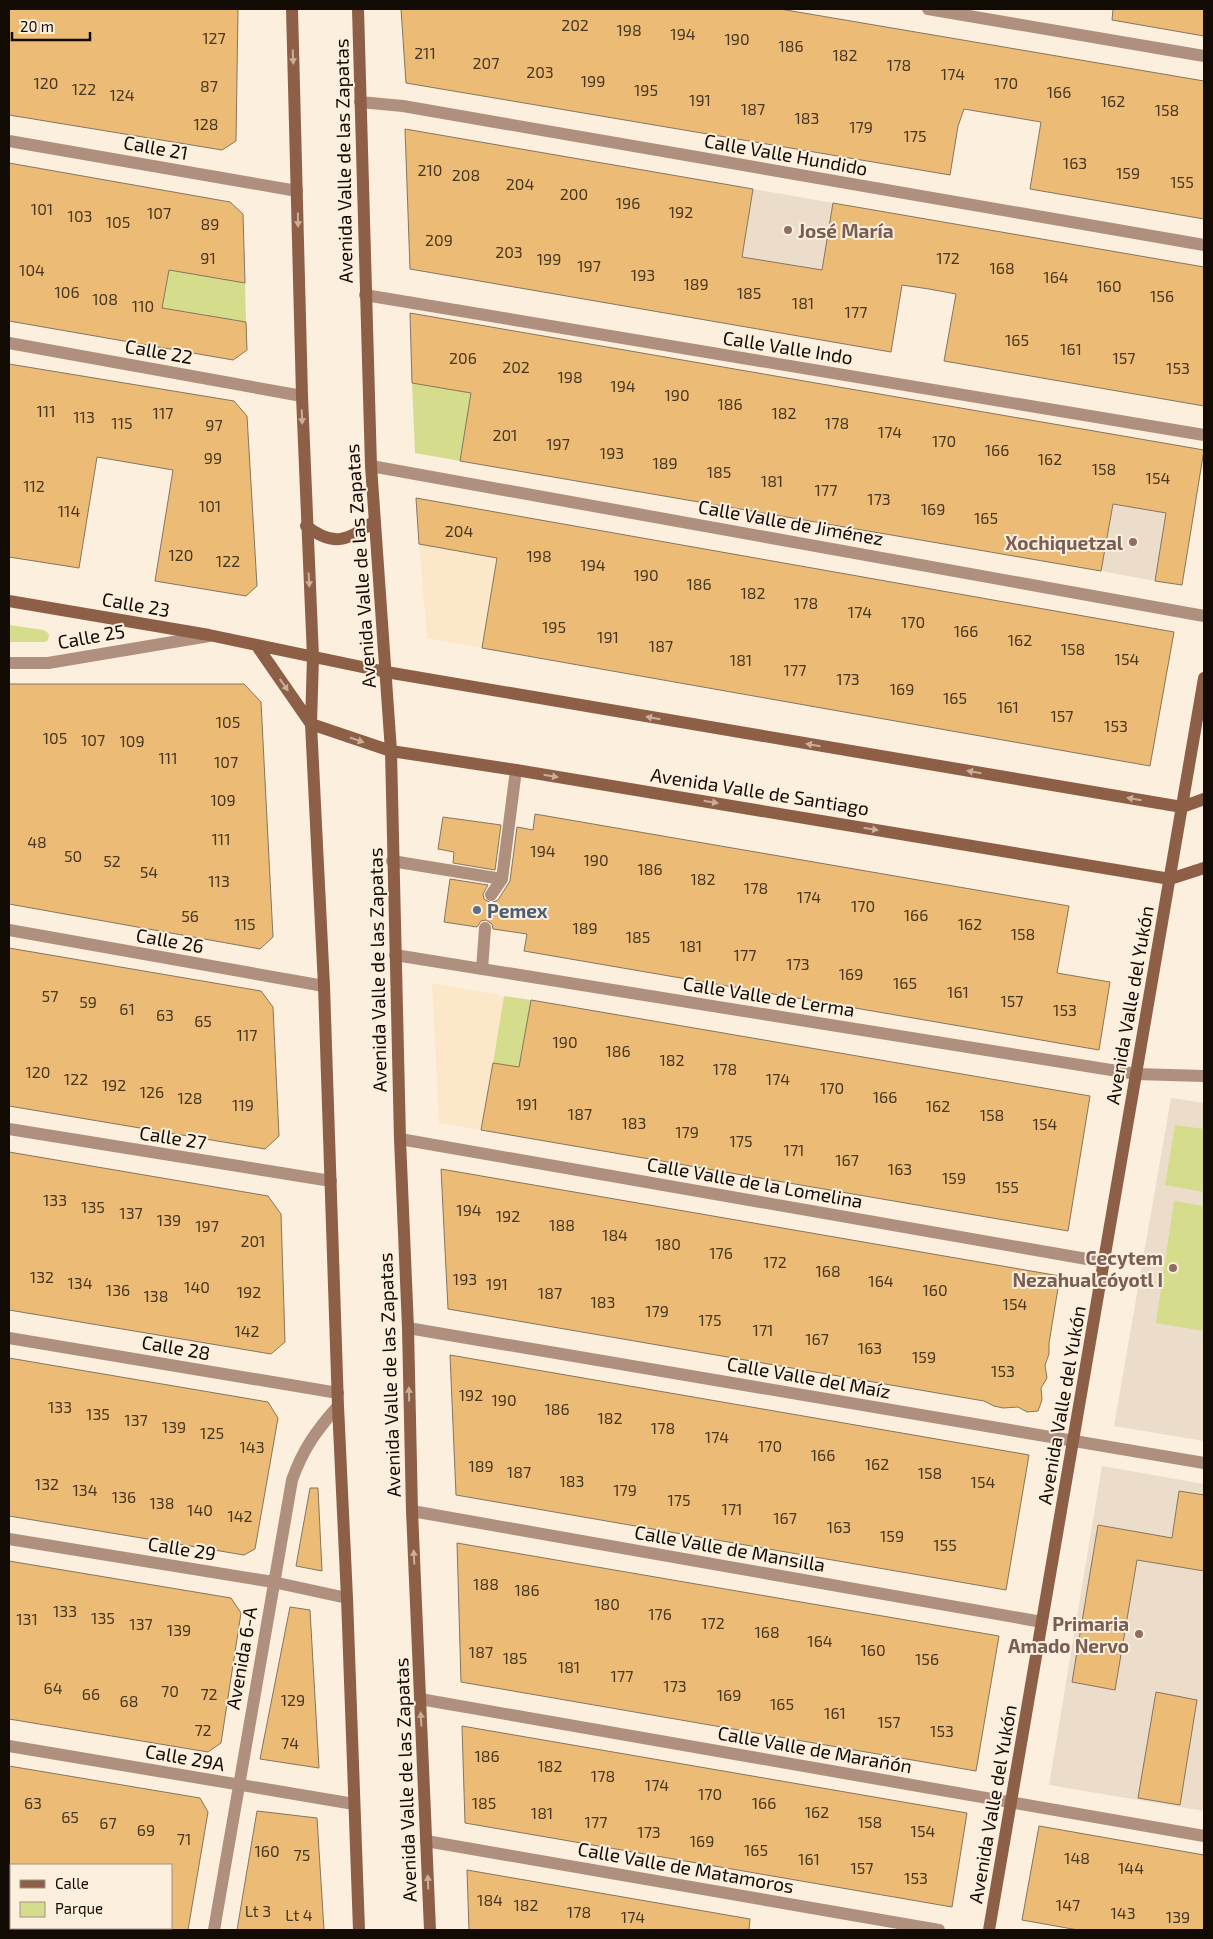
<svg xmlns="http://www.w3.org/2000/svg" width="1213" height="1939" viewBox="0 0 1213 1939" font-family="'Exo 2',sans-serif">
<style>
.built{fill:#fde7c9}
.education{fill:#ecdcca}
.green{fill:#d5dc8c}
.building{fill:#ecbb75;stroke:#857560}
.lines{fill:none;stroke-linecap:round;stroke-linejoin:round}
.lane{stroke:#af8f7e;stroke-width:12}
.street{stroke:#af8f7e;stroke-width:12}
.secondary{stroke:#8d5f47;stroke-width:12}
.oneway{fill:#cbae9a}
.education-dot{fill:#8d6e63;stroke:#fdefdd;stroke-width:2}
.service-dot{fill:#5c6f8a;stroke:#fdefdd;stroke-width:2}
.labels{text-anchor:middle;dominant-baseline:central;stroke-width:4;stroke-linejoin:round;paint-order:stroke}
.number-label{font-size:16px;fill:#483720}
.street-label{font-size:19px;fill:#110b04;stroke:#fdefdd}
.education-label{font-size:19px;font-weight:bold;fill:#785e54;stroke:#fdefdd;text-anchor:end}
.service-label{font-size:19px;font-weight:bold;fill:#4e5e75;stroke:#fdefdd;text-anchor:start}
</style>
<rect width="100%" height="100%" fill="#fdefdd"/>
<path class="built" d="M 419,544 L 497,558 L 482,648 L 427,638 Z
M 432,983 L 504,996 L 481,1130 L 439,1123 Z"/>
<path class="education" d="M 753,189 L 833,203 L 822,270 L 742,257 Z
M 1112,504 L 1166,513 L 1155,581 L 1101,571 Z
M 1171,1098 L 1204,1103 L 1204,1441 L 1114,1426 Z
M 1102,1466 L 1204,1484 L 1204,1811 L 1049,1785 Z"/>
<path class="green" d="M 169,270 L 245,283 L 246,322 L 162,308 Z
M 412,383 L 471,393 L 460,461 L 415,453 Z
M 9,625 L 44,630 L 49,634 L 48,640 L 45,642 L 9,642 Z
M 504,996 L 531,1000 L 519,1067 L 493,1063 Z
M 1175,1125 L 1204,1129 L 1204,1192 L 1165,1185 Z
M 1174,1201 L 1204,1206 L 1204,1331 L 1156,1323 Z"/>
<path class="building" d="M 9,9 L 238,9 L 236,141 L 222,150 L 9,115 Z
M 401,9 L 780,9 L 1204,81 L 1204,219 L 1030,189 L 1041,122 L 964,109 L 958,126 L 950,175 L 406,83 Z
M 1113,9 L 1204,9 L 1204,36 L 1112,20 Z
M 405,129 L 753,189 L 742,257 L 822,270 L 833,203 L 1204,267 L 1204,406 L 944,361 L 956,294 L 929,289 L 902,285 L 891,352 L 410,269 Z
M 9,163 L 230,202 L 243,214 L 245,283 L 169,270 L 162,308 L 246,322 L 247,350 L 233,360 L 9,321 Z
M 410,313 L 1204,450 L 1182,585 L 1155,581 L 1166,513 L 1113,504 L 1101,571 L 460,461 L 471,393 L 412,383 Z
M 9,364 L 234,401 L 247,416 L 257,586 L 246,596 L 155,581 L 173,470 L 97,457 L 79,568 L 9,557 Z
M 416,498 L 1174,632 L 1150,766 L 482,648 L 497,558 L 419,544 Z
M 9,684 L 244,684 L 261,702 L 273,937 L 260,949 L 9,904 Z
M 535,814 L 1069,906 L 1057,973 L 1110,982 L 1099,1050 L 524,951 L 527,934 L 493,929 L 492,924 L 486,920 L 481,921 L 477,927 L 444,922 L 450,879 L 488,885 L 483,894 L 484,899 L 491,903 L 498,900 L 510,881 L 517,827 L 533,830 Z
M 443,817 L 501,825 L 495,870 L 453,863 L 454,852 L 438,849 Z
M 9,948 L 261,991 L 273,1007 L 279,1136 L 265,1149 L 9,1106 Z
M 531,1000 L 1090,1096 L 1068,1231 L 481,1130 L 493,1063 L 519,1067 Z
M 9,1152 L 268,1196 L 281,1214 L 285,1342 L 271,1354 L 9,1310 Z
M 441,1169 L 1060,1276 L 1049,1343 L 1049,1354 L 1045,1365 L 1047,1378 L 1041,1388 L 1042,1400 L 1038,1411 L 1027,1412 L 1018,1407 L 1003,1408 L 994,1406 L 984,1401 L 448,1309 Z
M 450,1355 L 1029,1455 L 1006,1590 L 456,1495 Z
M 9,1358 L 268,1402 L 278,1418 L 255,1549 L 244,1555 L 9,1516 Z
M 310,1488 L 318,1488 L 322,1571 L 296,1566 Z
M 1179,1491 L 1204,1495 L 1204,1571 L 1137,1560 L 1115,1690 L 1072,1682 L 1098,1525 L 1172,1538 Z
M 457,1543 L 999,1636 L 976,1771 L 461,1682 Z
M 9,1561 L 231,1598 L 241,1613 L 221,1743 L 208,1752 L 9,1719 Z
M 290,1607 L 310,1610 L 319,1768 L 260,1759 Z
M 1156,1692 L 1197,1700 L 1180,1805 L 1138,1798 Z
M 462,1726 L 967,1813 L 952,1907 L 465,1823 Z
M 9,1766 L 200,1798 L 208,1812 L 188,1930 L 171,1930 L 171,1865 L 9,1865 Z
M 257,1811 L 317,1818 L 324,1930 L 237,1930 Z
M 1039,1826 L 1204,1855 L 1204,1930 L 1078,1930 L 1022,1920 Z
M 467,1870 L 750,1919 L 749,1930 L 469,1930 Z"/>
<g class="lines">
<path class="lane" d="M 392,861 L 502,879 L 491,895
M 502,879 L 516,770
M 482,969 L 485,928
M 1136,1074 L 1204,1076"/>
<path class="street" d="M 928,9 L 1204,56
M 360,102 L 403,106 L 1204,245
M 9,141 L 297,191
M 365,295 L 1204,435
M 9,343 L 302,396
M 371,466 L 1204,616
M 9,663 L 48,663 L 209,636
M 9,930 L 324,986
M 395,955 L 1136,1074
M 9,1129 L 331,1181
M 400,1139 L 1104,1262
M 408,1328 L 1204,1463
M 9,1338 L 338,1393
M 412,1511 L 1042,1622
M 9,1539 L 273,1582 L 347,1598
M 420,1699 L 1204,1836
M 9,1746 L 354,1804
M 426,1841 L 939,1930
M 214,1930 L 292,1480 C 303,1449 316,1431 338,1406"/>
<path class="secondary" d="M 292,9 L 302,396 L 313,657 L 311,724 L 324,986 L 338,1406 L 347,1598 L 359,1930
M 358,9 L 371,466 L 391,751 L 400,1139 L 408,1328 L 412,1511 L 430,1930
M 306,526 C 335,548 347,540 375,521
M 9,601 L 209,635 L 386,672 L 1182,807 L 1204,799
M 257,646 L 311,724 L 391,751 L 516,770 L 1170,879 L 1204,868
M 989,1930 L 1204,678"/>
</g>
<defs><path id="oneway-solid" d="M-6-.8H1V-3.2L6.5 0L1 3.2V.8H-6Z" transform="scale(1.25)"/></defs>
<g class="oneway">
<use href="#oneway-solid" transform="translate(293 57) rotate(88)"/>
<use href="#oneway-solid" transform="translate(298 220) rotate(89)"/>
<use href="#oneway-solid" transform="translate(302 417) rotate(88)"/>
<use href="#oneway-solid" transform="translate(309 580) rotate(87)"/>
<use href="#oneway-solid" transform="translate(284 685) rotate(55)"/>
<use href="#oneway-solid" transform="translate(653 718) rotate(-170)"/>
<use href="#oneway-solid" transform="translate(357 740) rotate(19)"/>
<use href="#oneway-solid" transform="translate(813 745) rotate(-170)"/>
<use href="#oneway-solid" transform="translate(974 772) rotate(-170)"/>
<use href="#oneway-solid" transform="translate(551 776) rotate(9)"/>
<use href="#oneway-solid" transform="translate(1134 799) rotate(-170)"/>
<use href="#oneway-solid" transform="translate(711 802) rotate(9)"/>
<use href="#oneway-solid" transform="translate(871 829) rotate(9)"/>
<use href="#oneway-solid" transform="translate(409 1394) rotate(-91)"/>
<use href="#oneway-solid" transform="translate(414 1557) rotate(-93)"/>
<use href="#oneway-solid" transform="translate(421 1719) rotate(-93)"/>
<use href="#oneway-solid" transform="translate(428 1882) rotate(-92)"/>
</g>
<g class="education-dot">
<circle cx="788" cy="230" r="5"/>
<circle cx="1133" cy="542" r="5"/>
<circle cx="1173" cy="1268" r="5"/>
<circle cx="1139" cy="1634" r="5"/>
</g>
<circle class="service-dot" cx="477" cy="910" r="5"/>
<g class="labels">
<g class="number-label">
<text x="575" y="24">202</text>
<text x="629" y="29">198</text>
<text x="683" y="33">194</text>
<text x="214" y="37">127</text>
<text x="737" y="38">190</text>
<text x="791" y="45">186</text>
<text x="425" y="52">211</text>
<text x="845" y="54">182</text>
<text x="486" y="62">207</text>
<text x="899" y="64">178</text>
<text x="540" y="71">203</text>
<text x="953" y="73">174</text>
<text x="593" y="80">199</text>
<text x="46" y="82">120</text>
<text x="1006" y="82">170</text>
<text x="209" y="85">87</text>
<text x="84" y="88">122</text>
<text x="646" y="89">195</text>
<text x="1059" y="91">166</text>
<text x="122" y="94">124</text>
<text x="700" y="99">191</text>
<text x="1113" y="100">162</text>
<text x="753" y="108">187</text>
<text x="1167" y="109">158</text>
<text x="807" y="117">183</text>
<text x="206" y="123">128</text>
<text x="861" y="126">179</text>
<text x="915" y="135">175</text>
<text x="1075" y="162">163</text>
<text x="430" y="169">210</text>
<text x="1128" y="172">159</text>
<text x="466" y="174">208</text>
<text x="1182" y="181">155</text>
<text x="520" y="183">204</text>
<text x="574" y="193">200</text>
<text x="628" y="202">196</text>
<text x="42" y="208">101</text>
<text x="681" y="211">192</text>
<text x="159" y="212">107</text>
<text x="80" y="215">103</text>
<text x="118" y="221">105</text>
<text x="210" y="223">89</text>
<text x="439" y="239">209</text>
<text x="509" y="251">203</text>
<text x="208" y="257">91</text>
<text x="948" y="257">172</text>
<text x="549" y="258">199</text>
<text x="589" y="265">197</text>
<text x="1002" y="267">168</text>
<text x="32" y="269">104</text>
<text x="643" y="274">193</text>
<text x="1056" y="276">164</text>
<text x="696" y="283">189</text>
<text x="1109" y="285">160</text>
<text x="67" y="291">106</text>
<text x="749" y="292">185</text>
<text x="1162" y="295">156</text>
<text x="105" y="298">108</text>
<text x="803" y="302">181</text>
<text x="143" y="305">110</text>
<text x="856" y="311">177</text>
<text x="1017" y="339">165</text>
<text x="1071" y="348">161</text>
<text x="463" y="357">206</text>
<text x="1124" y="357">157</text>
<text x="516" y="366">202</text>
<text x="1178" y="367">153</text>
<text x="570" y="376">198</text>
<text x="623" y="385">194</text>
<text x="677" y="394">190</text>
<text x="730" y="403">186</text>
<text x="46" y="410">111</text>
<text x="163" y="412">117</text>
<text x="784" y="412">182</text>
<text x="84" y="416">113</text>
<text x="122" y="422">115</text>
<text x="837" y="422">178</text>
<text x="214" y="424">97</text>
<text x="890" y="431">174</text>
<text x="505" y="434">201</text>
<text x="944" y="440">170</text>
<text x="558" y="443">197</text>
<text x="997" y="449">166</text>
<text x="612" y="452">193</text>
<text x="213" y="457">99</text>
<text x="1050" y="458">162</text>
<text x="665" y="462">189</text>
<text x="1104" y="468">158</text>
<text x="719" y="471">185</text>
<text x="1158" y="477">154</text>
<text x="772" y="480">181</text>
<text x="34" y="485">112</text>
<text x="826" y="489">177</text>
<text x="879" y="498">173</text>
<text x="210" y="505">101</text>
<text x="933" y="508">169</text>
<text x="69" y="510">114</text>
<text x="986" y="517">165</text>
<text x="459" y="530">204</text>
<text x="181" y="554">120</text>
<text x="539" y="555">198</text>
<text x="228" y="560">122</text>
<text x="593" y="564">194</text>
<text x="646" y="574">190</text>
<text x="699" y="583">186</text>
<text x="753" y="592">182</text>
<text x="806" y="602">178</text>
<text x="860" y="611">174</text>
<text x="913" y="621">170</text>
<text x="554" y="626">195</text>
<text x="966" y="630">166</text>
<text x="608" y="636">191</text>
<text x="1020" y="639">162</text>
<text x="661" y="645">187</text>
<text x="1073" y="648">158</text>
<text x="1127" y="658">154</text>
<text x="741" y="659">181</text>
<text x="795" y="669">177</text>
<text x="848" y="678">173</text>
<text x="902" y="688">169</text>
<text x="955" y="697">165</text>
<text x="1008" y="706">161</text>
<text x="1062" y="715">157</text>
<text x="228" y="721">105</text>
<text x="1116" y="725">153</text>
<text x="55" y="737">105</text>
<text x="93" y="739">107</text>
<text x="132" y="740">109</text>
<text x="168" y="757">111</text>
<text x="226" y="761">107</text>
<text x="223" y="799">109</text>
<text x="221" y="838">111</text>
<text x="37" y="841">48</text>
<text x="543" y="850">194</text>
<text x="73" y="855">50</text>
<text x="596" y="859">190</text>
<text x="112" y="860">52</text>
<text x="650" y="868">186</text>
<text x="149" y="871">54</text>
<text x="703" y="878">182</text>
<text x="219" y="880">113</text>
<text x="756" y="887">178</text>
<text x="809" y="896">174</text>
<text x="863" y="905">170</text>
<text x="916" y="914">166</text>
<text x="190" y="915">56</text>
<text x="245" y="923">115</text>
<text x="970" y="923">162</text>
<text x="585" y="927">189</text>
<text x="1023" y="933">158</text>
<text x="638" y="936">185</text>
<text x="691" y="945">181</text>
<text x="745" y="954">177</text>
<text x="798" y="963">173</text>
<text x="851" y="973">169</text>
<text x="905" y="982">165</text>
<text x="958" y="991">161</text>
<text x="50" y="995">57</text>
<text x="1012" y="1000">157</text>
<text x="88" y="1001">59</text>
<text x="127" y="1008">61</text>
<text x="1065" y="1009">153</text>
<text x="165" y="1014">63</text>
<text x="203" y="1020">65</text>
<text x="247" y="1034">117</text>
<text x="565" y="1041">190</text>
<text x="618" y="1050">186</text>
<text x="672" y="1059">182</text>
<text x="725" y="1068">178</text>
<text x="38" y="1071">120</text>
<text x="76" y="1078">122</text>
<text x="778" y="1078">174</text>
<text x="114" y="1084">192</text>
<text x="832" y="1087">170</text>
<text x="152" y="1091">126</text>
<text x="885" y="1096">166</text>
<text x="190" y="1097">128</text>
<text x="527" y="1103">191</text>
<text x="243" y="1104">119</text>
<text x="938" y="1105">162</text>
<text x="580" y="1113">187</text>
<text x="992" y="1114">158</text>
<text x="634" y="1122">183</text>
<text x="1045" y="1123">154</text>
<text x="687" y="1131">179</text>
<text x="741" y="1140">175</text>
<text x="794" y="1149">171</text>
<text x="847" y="1159">167</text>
<text x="900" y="1168">163</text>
<text x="954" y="1177">159</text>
<text x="1007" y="1186">155</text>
<text x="55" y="1199">133</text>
<text x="93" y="1206">135</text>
<text x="469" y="1209">194</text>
<text x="131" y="1212">137</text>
<text x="508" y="1215">192</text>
<text x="169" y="1219">139</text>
<text x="562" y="1224">188</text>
<text x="207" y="1225">197</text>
<text x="615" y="1234">184</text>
<text x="253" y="1240">201</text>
<text x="668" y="1243">180</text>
<text x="721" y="1252">176</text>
<text x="775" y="1261">172</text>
<text x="828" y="1270">168</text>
<text x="42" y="1276">132</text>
<text x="465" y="1278">193</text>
<text x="881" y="1280">164</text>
<text x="80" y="1282">134</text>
<text x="497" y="1283">191</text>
<text x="197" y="1286">140</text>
<text x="118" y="1289">136</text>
<text x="935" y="1289">160</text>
<text x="249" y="1291">192</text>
<text x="550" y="1292">187</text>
<text x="156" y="1295">138</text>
<text x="603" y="1301">183</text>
<text x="1015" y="1303">154</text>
<text x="657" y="1310">179</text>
<text x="710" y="1319">175</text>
<text x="763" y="1329">171</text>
<text x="247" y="1330">142</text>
<text x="817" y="1338">167</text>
<text x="870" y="1347">163</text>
<text x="924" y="1356">159</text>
<text x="1003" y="1370">153</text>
<text x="471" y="1394">192</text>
<text x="504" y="1399">190</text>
<text x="60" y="1406">133</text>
<text x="557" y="1408">186</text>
<text x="98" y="1413">135</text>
<text x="610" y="1417">182</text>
<text x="136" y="1419">137</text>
<text x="174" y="1426">139</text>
<text x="663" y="1427">178</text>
<text x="212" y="1432">125</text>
<text x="717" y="1436">174</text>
<text x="770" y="1445">170</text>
<text x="252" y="1446">143</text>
<text x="823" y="1454">166</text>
<text x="877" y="1463">162</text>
<text x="481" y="1465">189</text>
<text x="519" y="1471">187</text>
<text x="930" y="1472">158</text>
<text x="572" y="1480">183</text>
<text x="983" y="1481">154</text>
<text x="47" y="1483">132</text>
<text x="85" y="1489">134</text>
<text x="625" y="1489">179</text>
<text x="124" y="1496">136</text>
<text x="679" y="1499">175</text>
<text x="162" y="1502">138</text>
<text x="732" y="1508">171</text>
<text x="200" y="1509">140</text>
<text x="240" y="1515">142</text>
<text x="785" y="1517">167</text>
<text x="839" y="1526">163</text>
<text x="892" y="1535">159</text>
<text x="945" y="1544">155</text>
<text x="486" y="1583">188</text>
<text x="527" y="1589">186</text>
<text x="607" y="1603">180</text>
<text x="65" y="1610">133</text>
<text x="660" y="1613">176</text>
<text x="103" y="1617">135</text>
<text x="27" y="1618">131</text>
<text x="713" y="1622">172</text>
<text x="141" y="1623">137</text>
<text x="179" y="1629">139</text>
<text x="767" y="1631">168</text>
<text x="820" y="1640">164</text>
<text x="873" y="1649">160</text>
<text x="481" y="1651">187</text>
<text x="515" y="1657">185</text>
<text x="927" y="1658">156</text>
<text x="569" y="1666">181</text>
<text x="622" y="1675">177</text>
<text x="675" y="1685">173</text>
<text x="53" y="1687">64</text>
<text x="170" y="1690">70</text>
<text x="91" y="1693">66</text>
<text x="209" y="1693">72</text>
<text x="729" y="1694">169</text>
<text x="293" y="1699">129</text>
<text x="129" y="1700">68</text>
<text x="782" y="1703">165</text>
<text x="835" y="1712">161</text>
<text x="889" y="1721">157</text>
<text x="203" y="1729">72</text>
<text x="942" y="1730">153</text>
<text x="290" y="1742">74</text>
<text x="487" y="1755">186</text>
<text x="550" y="1765">182</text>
<text x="603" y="1775">178</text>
<text x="657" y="1784">174</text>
<text x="710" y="1793">170</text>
<text x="33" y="1802">63</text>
<text x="484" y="1802">185</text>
<text x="764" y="1802">166</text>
<text x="817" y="1811">162</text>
<text x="542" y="1812">181</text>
<text x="70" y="1816">65</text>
<text x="596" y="1821">177</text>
<text x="870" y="1821">158</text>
<text x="108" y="1822">67</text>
<text x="146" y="1829">69</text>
<text x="923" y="1830">154</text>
<text x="649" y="1831">173</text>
<text x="184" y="1838">71</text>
<text x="702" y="1840">169</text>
<text x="756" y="1849">165</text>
<text x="267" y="1850">160</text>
<text x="302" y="1854">75</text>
<text x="1077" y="1857">148</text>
<text x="809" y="1858">161</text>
<text x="862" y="1867">157</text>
<text x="1131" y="1867">144</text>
<text x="916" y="1877">153</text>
<text x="490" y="1899">184</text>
<text x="526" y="1904">182</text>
<text x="1068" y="1904">147</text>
<text x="258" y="1910">Lt 3</text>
<text x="579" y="1911">178</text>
<text x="1123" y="1912">143</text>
<text x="299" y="1914">Lt 4</text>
<text x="633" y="1916">174</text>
<text x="1178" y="1916">139</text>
</g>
<g class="street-label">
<text transform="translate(156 147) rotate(10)">Calle 21</text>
<text transform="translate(786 154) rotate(10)">Calle Valle Hundido</text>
<text transform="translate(343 161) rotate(-91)">Avenida Valle de las Zapatas</text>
<text transform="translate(788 347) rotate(9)">Calle Valle Indo</text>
<text transform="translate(159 351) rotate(10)">Calle 22</text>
<text transform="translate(791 522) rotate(10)">Calle Valle de Jiménez</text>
<text transform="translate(360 566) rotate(-94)">Avenida Valle de las Zapatas</text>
<text transform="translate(136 604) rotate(10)">Calle 23</text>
<text transform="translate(91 636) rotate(-10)">Calle 25</text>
<text transform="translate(760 791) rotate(9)">Avenida Valle de Santiago</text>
<text transform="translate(170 940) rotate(10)">Calle 26</text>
<text transform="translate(377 970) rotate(-91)">Avenida Valle de las Zapatas</text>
<text transform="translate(769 996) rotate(9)">Calle Valle de Lerma</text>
<text transform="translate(1129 1005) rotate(-80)">Avenida Valle del Yukón</text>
<text transform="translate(173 1137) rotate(9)">Calle 27</text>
<text transform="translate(755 1182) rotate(10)">Calle Valle de la Lomelina</text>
<text transform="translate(176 1347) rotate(10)">Calle 28</text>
<text transform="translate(389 1375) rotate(-92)">Avenida Valle de las Zapatas</text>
<text transform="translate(809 1377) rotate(10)">Calle Valle del Maíz</text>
<text transform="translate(1061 1405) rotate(-80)">Avenida Valle del Yukón</text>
<text transform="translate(182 1548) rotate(9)">Calle 29</text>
<text transform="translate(730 1548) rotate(10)">Calle Valle de Mansilla</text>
<text transform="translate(241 1658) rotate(-80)">Avenida 6-A</text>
<text transform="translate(815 1749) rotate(10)">Calle Valle de Marañón</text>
<text transform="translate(185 1757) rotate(10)">Calle 29A</text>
<text transform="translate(405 1780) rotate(-92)">Avenida Valle de las Zapatas</text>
<text transform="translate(992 1804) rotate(-80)">Avenida Valle del Yukón</text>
<text transform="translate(686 1867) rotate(10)">Calle Valle de Matamoros</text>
</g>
<g class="education-label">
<text x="798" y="230" text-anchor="start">José María</text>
<text x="1123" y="542">Xochiquetzal</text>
<text x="1163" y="1257">Cecytem<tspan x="1163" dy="22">Nezahualcóyotl I</tspan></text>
<text x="1129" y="1623">Primaria<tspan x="1129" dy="22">Amado Nervo</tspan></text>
</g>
<g class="service-label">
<text x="487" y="910">Pemex</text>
</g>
</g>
<rect width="1213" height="1939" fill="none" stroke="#110b04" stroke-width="20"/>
<rect x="10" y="1864" width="162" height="65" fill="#fdefdd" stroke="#9f9486"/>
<rect x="20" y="1880" width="25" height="8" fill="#8d5f47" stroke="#9f9486"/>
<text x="55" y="1889" font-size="15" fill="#110b04">Calle</text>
<rect x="20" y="1902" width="25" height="15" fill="#d5dc8c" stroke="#9f9486"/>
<text x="55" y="1914" font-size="15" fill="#110b04">Parque</text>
<path d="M12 32v8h78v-8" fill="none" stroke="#110b04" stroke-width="2.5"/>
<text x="20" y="32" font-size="15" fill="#110b04" stroke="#fdefdd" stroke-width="4" paint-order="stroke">20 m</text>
</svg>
